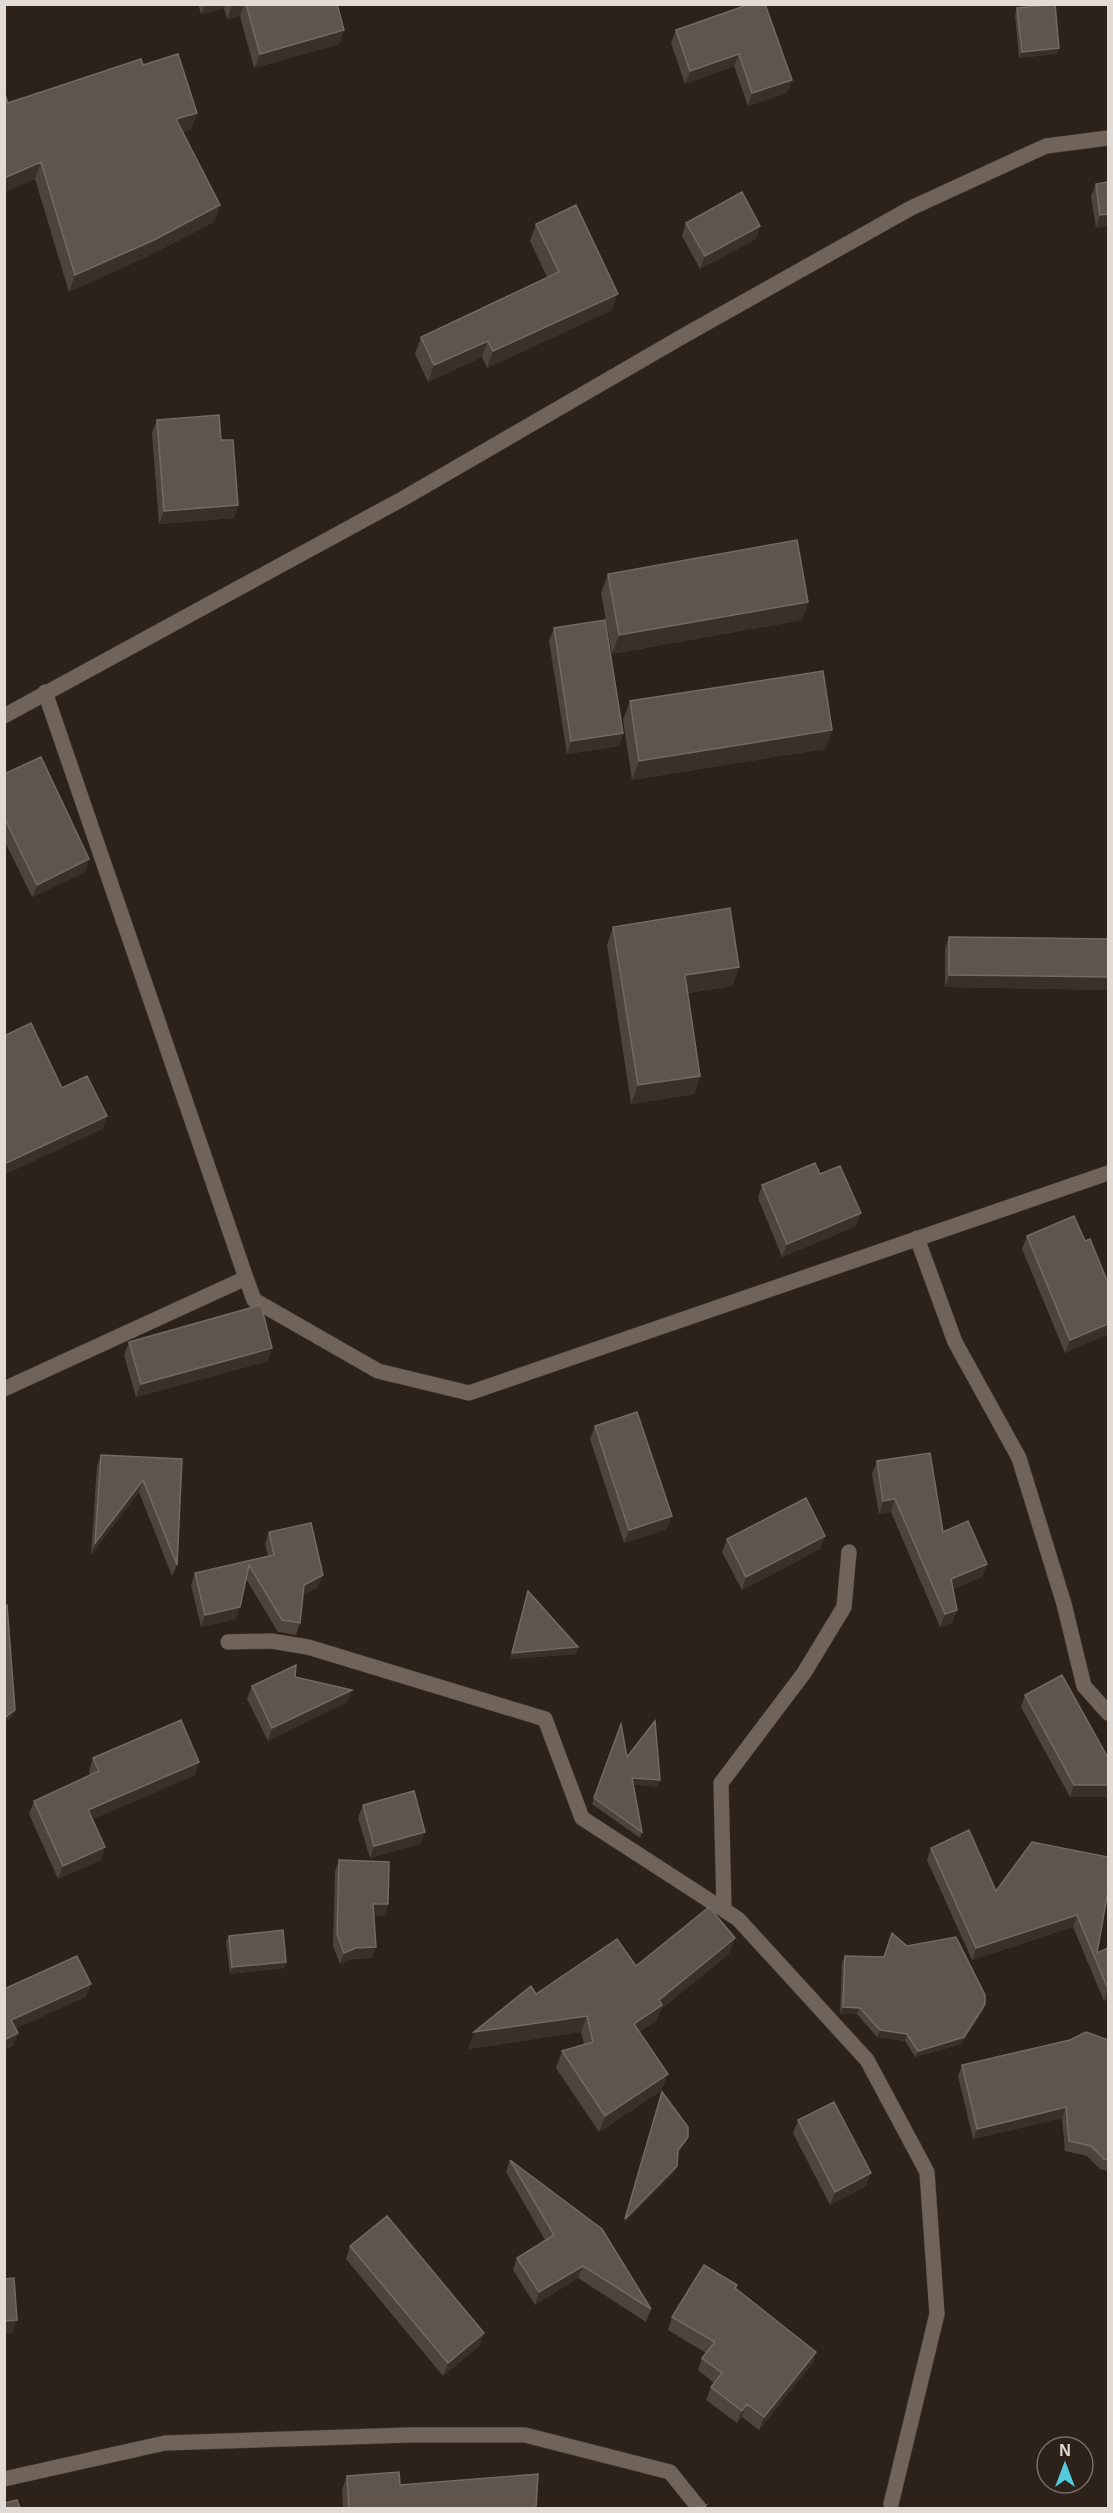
<svg xmlns="http://www.w3.org/2000/svg" width="1113" height="2513" viewBox="0 0 1113 2513" font-family="Helvetica,sans-serif">
<style>
.lines{fill:none;stroke-linecap:round;stroke-linejoin:round}
.minor-casing{stroke:#453d37;stroke-width:16}
.minor{stroke:#6f635a;stroke-width:15}
.wall{fill:#4f443c}
.shaded-wall{fill:#3a3028}
.building{fill:#5f554d;stroke:#736a62;stroke-width:1.5}
</style>
<rect width="100%" height="100%" fill="#2c221a"/>
<g class="lines">
<g class="minor-casing">
<path id="minor" d="M 45,692 L 246,1278
M 4,716 L 404,498 L 685,335 L 911,208 L 1046,146 L 1108,138
M 917,1238 L 955,1342 L 1019,1458 L 1064,1604 L 1084,1686 L 1108,1713
M 4,1389 L 246,1278 L 254,1300 L 378,1371 L 469,1393 L 1108,1173
M 228,1642 L 271,1641 L 308,1647 L 545,1719 L 582,1818 L 738,1919 L 867,2060 L 927,2172 L 937,2314 L 891,2504
M 724,1909 L 721,1783 L 804,1673 L 844,1607 L 849,1552
M 4,2479 L 165,2443 L 409,2435 L 525,2435 L 670,2472 L 699,2508"/>
</g>
<use href="#minor" class="minor"/>
</g>
<path class="wall" d="M 198,4 L 337,4 L 344,30 L 339,44 L 254,68 L 240,16 L 227,19 L 224,8 L 201,14 Z
M 750,4 L 787,93 L 748,106 L 734,66 L 685,84 L 671,43 L 676,30 Z
M 1017,8 L 1059,48 L 1056,54 L 1019,58 L 1015,15 Z
M 143,65 L 197,113 L 191,129 L 183,132 L 220,205 L 214,222 L 148,256 L 69,292 L 35,179 L 4,192 L 4,92 L 8,103 Z
M 1108,182 L 1108,226 L 1096,228 L 1091,196 L 1096,184 Z
M 686,223 L 760,226 L 756,239 L 700,269 L 682,236 Z
M 536,224 L 612,310 L 487,368 L 482,357 L 428,382 L 415,354 L 421,337 L 547,277 L 530,241 Z
M 157,420 L 221,440 L 238,505 L 234,518 L 159,524 L 152,433 Z
M 608,574 L 808,602 L 802,620 L 612,654 L 601,593 Z
M 554,628 L 623,733 L 619,746 L 567,754 L 549,641 Z
M 630,701 L 832,730 L 825,749 L 632,780 L 623,720 Z
M 4,774 L 89,859 L 85,872 L 32,897 L 4,840 Z
M 613,927 L 739,967 L 732,986 L 688,993 L 700,1076 L 694,1094 L 631,1104 L 607,945 Z
M 1108,936 L 1108,990 L 945,987 L 945,949 L 949,937 L 1107,939 Z
M 820,1174 L 856,1226 L 782,1257 L 758,1198 L 762,1185 Z
M 1027,1236 L 1085,1241 L 1108,1283 L 1108,1334 L 1065,1353 L 1022,1249 Z
M 129,1342 L 272,1348 L 268,1361 L 136,1397 L 124,1355 Z
M 595,1426 L 667,1529 L 624,1543 L 590,1439 Z
M 101,1455 L 182,1459 L 177,1565 L 172,1576 L 139,1492 L 91,1555 L 97,1466 Z
M 877,1461 L 943,1532 L 987,1564 L 982,1577 L 953,1589 L 957,1610 L 952,1623 L 940,1627 L 891,1512 L 879,1514 L 872,1474 Z
M 269,1532 L 318,1587 L 303,1595 L 300,1623 L 296,1635 L 278,1632 L 246,1579 L 240,1607 L 235,1619 L 201,1627 L 191,1585 L 195,1573 L 268,1556 L 265,1544 Z
M 825,1536 L 820,1549 L 742,1590 L 722,1552 L 727,1539 Z
M 528,1591 L 576,1654 L 510,1659 Z
M 295,1677 L 352,1690 L 347,1702 L 268,1741 L 247,1699 L 252,1686 Z
M 1025,1695 L 1108,1797 L 1070,1797 L 1021,1707 Z
M 621,1724 L 627,1757 L 658,1787 L 633,1784 L 642,1832 L 640,1838 L 592,1804 Z
M 93,1758 L 195,1775 L 93,1819 L 105,1847 L 101,1860 L 58,1879 L 29,1814 L 34,1801 L 90,1775 L 89,1771 Z
M 363,1805 L 425,1832 L 420,1844 L 370,1858 L 358,1818 Z
M 931,1848 L 996,1891 L 1108,1857 L 1097,1953 L 1108,1948 L 1108,1999 L 1104,2001 L 1073,1927 L 972,1960 L 927,1860 Z
M 339,1860 L 388,1904 L 384,1916 L 374,1916 L 372,1958 L 352,1959 L 340,1964 L 333,1946 L 335,1872 Z
M 229,1936 L 286,1962 L 284,1968 L 230,1974 L 226,1942 Z
M 729,1954 L 661,2009 L 656,2021 L 639,2032 L 662,2090 L 599,2132 L 556,2068 L 562,2051 L 584,2044 L 581,2032 L 468,2049 L 536,1994 L 636,1966 Z
M 845,1956 L 983,2011 L 961,2044 L 915,2057 L 905,2041 L 877,2037 L 857,2014 L 840,2014 L 842,1962 Z
M 1108,2040 L 1108,2171 L 1100,2169 L 1087,2156 L 1065,2151 L 1062,2118 L 973,2139 L 958,2076 L 962,2065 Z
M 798,2120 L 866,2186 L 830,2205 L 793,2133 Z
M 510,2160 L 651,2309 L 646,2322 L 578,2278 L 535,2305 L 513,2270 L 517,2258 L 545,2240 L 506,2172 Z
M 350,2246 L 484,2333 L 479,2346 L 443,2376 L 346,2259 Z
M 737,2285 L 736,2289 L 816,2352 L 812,2364 L 759,2430 L 742,2417 L 737,2423 L 706,2400 L 711,2387 L 714,2383 L 698,2370 L 702,2358 L 706,2353 L 668,2330 L 672,2317 Z
M 347,2476 L 400,2485 L 536,2508 L 343,2508 L 342,2490 Z"/>
<path class="shaded-wall" d="M 205,4 L 225,4 L 224,8 L 201,14 Z
M 244,4 L 240,16 L 227,19 L 232,5 Z
M 344,30 L 339,44 L 254,68 L 260,54 Z
M 1059,48 L 1056,54 L 1019,58 L 1022,52 Z
M 739,54 L 734,66 L 685,84 L 690,71 Z
M 792,80 L 787,93 L 748,106 L 752,93 Z
M 197,113 L 191,129 L 170,136 L 176,119 Z
M 41,162 L 35,179 L 4,192 L 4,178 Z
M 220,205 L 214,222 L 148,256 L 69,292 L 75,275 Z
M 1108,214 L 1108,226 L 1096,228 L 1100,215 Z
M 760,226 L 756,239 L 700,269 L 705,256 Z
M 618,294 L 612,310 L 487,368 L 493,351 Z
M 488,341 L 482,357 L 428,382 L 434,365 Z
M 238,505 L 234,518 L 159,524 L 164,511 Z
M 808,602 L 802,620 L 612,654 L 619,635 Z
M 832,730 L 825,749 L 632,780 L 639,761 Z
M 623,733 L 619,746 L 567,754 L 571,741 Z
M 89,859 L 85,872 L 32,897 L 37,885 Z
M 739,967 L 732,986 L 678,994 L 685,975 Z
M 949,975 L 1108,977 L 1108,990 L 945,987 Z
M 700,1076 L 694,1094 L 631,1104 L 638,1085 Z
M 107,1116 L 103,1129 L 4,1175 L 4,1164 Z
M 861,1213 L 856,1226 L 782,1257 L 787,1244 Z
M 1108,1324 L 1108,1334 L 1065,1353 L 1070,1340 Z
M 272,1348 L 268,1361 L 136,1397 L 141,1384 Z
M 143,1480 L 139,1492 L 91,1555 L 95,1543 Z
M 895,1499 L 891,1512 L 879,1514 L 883,1501 Z
M 672,1516 L 667,1529 L 624,1543 L 629,1530 Z
M 825,1536 L 820,1549 L 742,1590 L 746,1577 Z
M 987,1564 L 982,1577 L 947,1592 L 951,1579 Z
M 323,1575 L 318,1587 L 299,1597 L 304,1585 Z
M 240,1607 L 235,1619 L 201,1627 L 205,1615 Z
M 957,1610 L 952,1623 L 940,1627 L 945,1614 Z
M 578,1647 L 576,1654 L 510,1659 L 512,1653 Z
M 352,1690 L 347,1702 L 268,1741 L 272,1728 Z
M 15,1710 L 12,1717 L 4,1723 L 4,1718 Z
M 199,1762 L 195,1775 L 84,1823 L 88,1810 Z
M 632,1778 L 660,1780 L 658,1787 L 629,1784 Z
M 1074,1785 L 1108,1785 L 1108,1797 L 1070,1797 Z
M 425,1832 L 420,1844 L 370,1858 L 374,1846 Z
M 105,1847 L 101,1860 L 58,1879 L 63,1866 Z
M 373,1904 L 388,1904 L 384,1916 L 369,1916 Z
M 1077,1915 L 1073,1927 L 972,1960 L 976,1948 Z
M 735,1938 L 729,1954 L 661,2009 L 656,2021 L 628,2040 L 634,2024 L 659,2000 Z
M 376,1947 L 372,1958 L 352,1959 L 340,1964 L 344,1953 L 356,1948 Z
M 286,1962 L 284,1968 L 230,1974 L 232,1967 Z
M 91,1984 L 86,1997 L 6,2033 L 11,2020 Z
M 1108,1989 L 1108,1999 L 1104,2001 Z
M 985,2004 L 983,2011 L 961,2044 L 915,2057 L 918,2051 Z
M 843,2007 L 860,2008 L 857,2014 L 840,2014 Z
M 587,2016 L 581,2032 L 468,2049 L 474,2032 Z
M 880,2030 L 907,2034 L 905,2041 L 877,2037 Z
M 18,2033 L 13,2046 L 4,2050 L 4,2040 Z
M 668,2074 L 662,2090 L 599,2132 L 605,2116 Z
M 1066,2107 L 1062,2118 L 973,2139 L 977,2129 Z
M 688,2137 L 686,2143 L 676,2156 L 678,2150 Z
M 677,2166 L 674,2173 L 622,2225 L 625,2219 Z
M 871,2173 L 866,2186 L 830,2205 L 835,2192 Z
M 583,2266 L 578,2278 L 535,2305 L 539,2292 Z
M 17,2320 L 12,2333 L 4,2334 L 4,2321 Z
M 484,2333 L 479,2346 L 443,2376 L 448,2363 Z
M 816,2352 L 812,2364 L 759,2430 L 764,2417 Z
M 747,2404 L 742,2417 L 737,2423 L 742,2411 Z"/>
<path class="building" d="M 246,4 L 337,4 L 344,30 L 260,54 Z
M 750,4 L 765,4 L 792,80 L 752,93 L 739,54 L 690,71 L 676,30 Z
M 1055,4 L 1059,48 L 1022,52 L 1017,8 Z
M 178,54 L 197,113 L 176,119 L 220,205 L 154,240 L 75,275 L 41,162 L 4,178 L 4,92 L 8,103 L 141,59 L 143,65 Z
M 1108,182 L 1108,214 L 1100,215 L 1096,184 Z
M 742,192 L 760,226 L 705,256 L 686,223 Z
M 576,205 L 618,294 L 493,351 L 488,341 L 434,365 L 421,337 L 559,272 L 536,224 Z
M 219,415 L 221,440 L 233,440 L 238,505 L 164,511 L 157,420 Z
M 797,540 L 808,602 L 619,635 L 608,574 Z
M 605,620 L 623,733 L 571,741 L 554,628 Z
M 823,671 L 832,730 L 639,761 L 630,701 Z
M 41,757 L 89,859 L 37,885 L 4,817 L 4,774 Z
M 730,908 L 739,967 L 685,975 L 700,1076 L 638,1085 L 613,927 Z
M 1108,936 L 1108,977 L 949,975 L 949,937 L 1107,939 Z
M 31,1023 L 62,1088 L 87,1076 L 107,1116 L 4,1164 L 4,1036 Z
M 815,1163 L 820,1174 L 840,1166 L 861,1213 L 787,1244 L 762,1185 Z
M 1074,1216 L 1085,1241 L 1090,1239 L 1108,1283 L 1108,1324 L 1070,1340 L 1027,1236 Z
M 261,1305 L 272,1348 L 141,1384 L 129,1342 Z
M 637,1412 L 672,1516 L 629,1530 L 595,1426 Z
M 930,1453 L 943,1532 L 968,1521 L 987,1564 L 951,1579 L 957,1610 L 945,1614 L 895,1499 L 883,1501 L 877,1461 Z
M 101,1455 L 182,1459 L 177,1565 L 143,1480 L 95,1543 Z
M 806,1498 L 825,1536 L 746,1577 L 727,1539 Z
M 311,1523 L 323,1575 L 304,1585 L 300,1623 L 282,1620 L 249,1565 L 240,1607 L 205,1615 L 195,1573 L 274,1555 L 269,1532 Z
M 528,1591 L 578,1647 L 512,1653 Z
M 5,1605 L 7,1605 L 15,1710 L 4,1718 Z
M 296,1665 L 295,1677 L 352,1690 L 272,1728 L 252,1686 Z
M 1062,1675 L 1108,1758 L 1108,1785 L 1074,1785 L 1025,1695 Z
M 181,1720 L 199,1762 L 88,1810 L 105,1847 L 63,1866 L 34,1801 L 99,1771 L 93,1758 Z
M 655,1721 L 660,1780 L 632,1778 L 642,1832 L 594,1798 L 621,1724 L 627,1757 Z
M 414,1791 L 425,1832 L 374,1846 L 363,1805 Z
M 969,1830 L 996,1891 L 1032,1842 L 1108,1857 L 1108,1891 L 1097,1953 L 1108,1948 L 1108,1989 L 1077,1915 L 976,1948 L 931,1848 Z
M 339,1860 L 389,1862 L 388,1904 L 373,1904 L 376,1947 L 356,1948 L 344,1953 L 337,1934 Z
M 709,1907 L 735,1938 L 659,2000 L 662,2005 L 634,2024 L 668,2074 L 605,2116 L 562,2051 L 593,2042 L 587,2016 L 474,2032 L 531,1986 L 536,1994 L 617,1939 L 636,1966 Z
M 283,1930 L 286,1962 L 232,1967 L 229,1936 Z
M 892,1933 L 907,1946 L 956,1937 L 985,1995 L 985,2004 L 964,2037 L 918,2051 L 907,2034 L 880,2030 L 860,2008 L 843,2007 L 845,1956 L 884,1957 Z
M 77,1956 L 91,1984 L 11,2020 L 18,2033 L 4,2040 L 4,1989 Z
M 1086,2032 L 1108,2040 L 1108,2160 L 1104,2159 L 1091,2146 L 1069,2141 L 1066,2107 L 977,2129 L 962,2065 L 1070,2040 Z
M 662,2092 L 688,2127 L 688,2137 L 678,2150 L 677,2166 L 625,2219 Z
M 834,2102 L 871,2173 L 835,2192 L 798,2120 Z
M 510,2160 L 602,2229 L 651,2309 L 583,2266 L 539,2292 L 517,2258 L 554,2235 Z
M 387,2216 L 484,2333 L 448,2363 L 350,2246 Z
M 704,2265 L 737,2285 L 735,2288 L 816,2352 L 764,2417 L 747,2404 L 742,2411 L 711,2387 L 722,2373 L 702,2358 L 715,2342 L 672,2317 Z
M 14,2278 L 17,2320 L 4,2321 L 4,2279 Z
M 399,2472 L 400,2485 L 538,2474 L 536,2508 L 349,2508 L 347,2476 Z
M 17,2500 L 20,2508 L 4,2508 L 4,2503 Z
M 706,2505 L 703,2508 L 695,2508 Z"/>
<rect width="1113" height="2513" fill="none" stroke="#e2dbd5" stroke-width="12"/>
<g transform="translate(1065 2465)"><circle r="28" fill="#2c221a" stroke="#756c65" stroke-width="1.5"/>
<path d="M0-4.5L10 22L0 15L-10 22Z" fill="#54cadd"/>
<text y="-9" font-size="16" font-weight="bold" text-anchor="middle" fill="#e2dbd5">N</text>
</g>
</svg>
